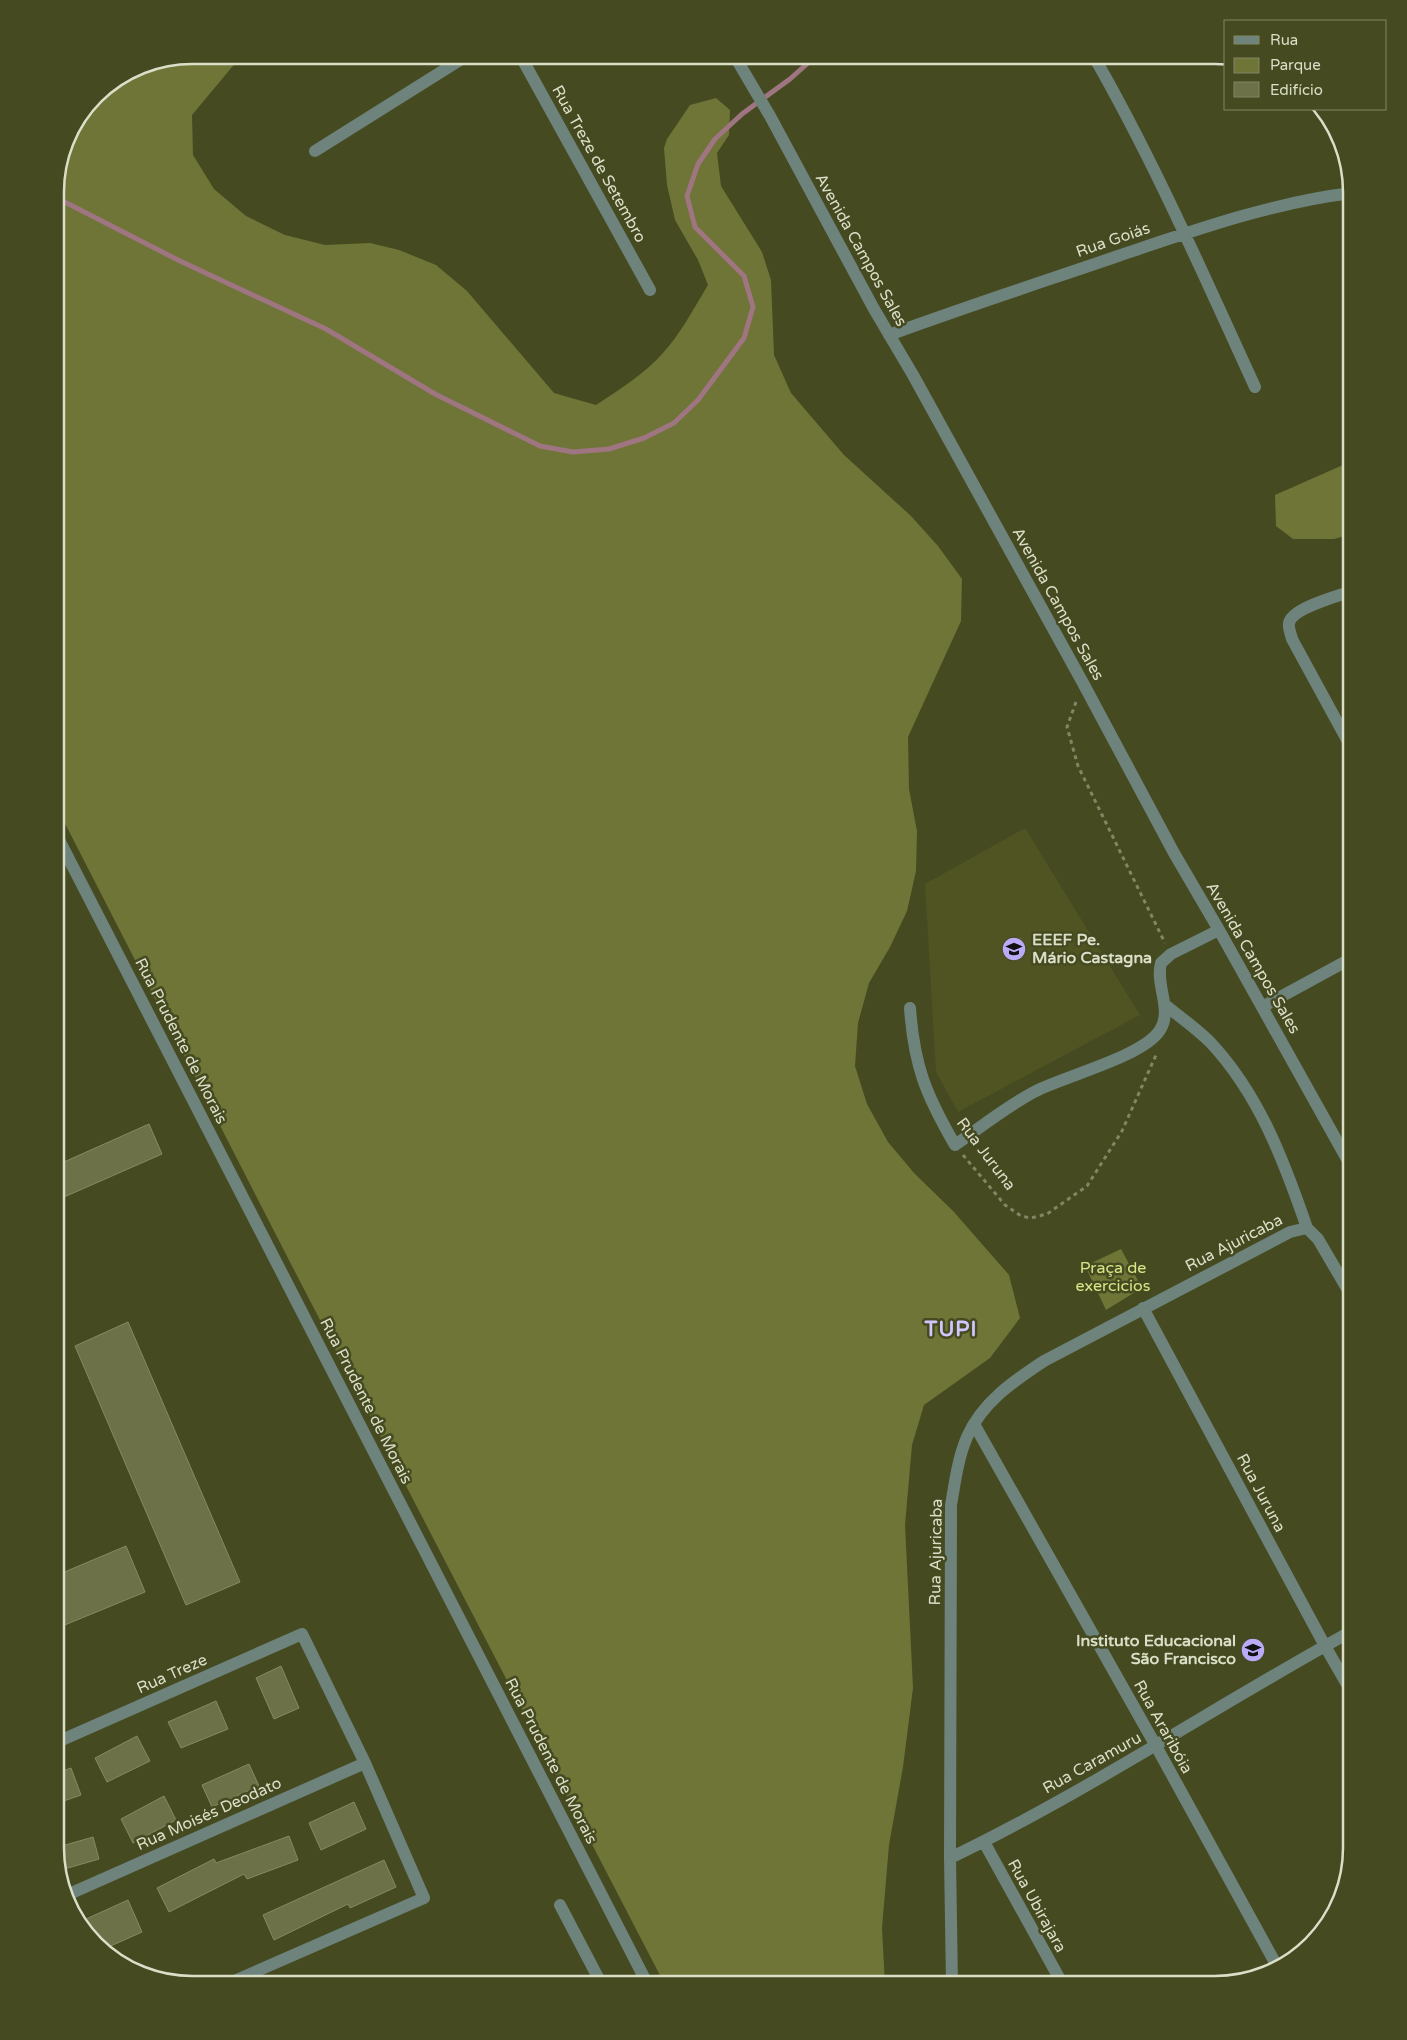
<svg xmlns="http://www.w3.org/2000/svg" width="1407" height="2040" viewBox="0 0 1407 2040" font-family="'Varela Round',sans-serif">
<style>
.built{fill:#4f5422}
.green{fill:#6e7536}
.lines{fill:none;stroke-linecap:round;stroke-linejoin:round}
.stream{stroke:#9e7580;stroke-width:5}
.building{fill:#6c7147;stroke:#858b60}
.path{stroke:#818664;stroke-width:3;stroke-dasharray:4 4;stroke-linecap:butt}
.minor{stroke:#6d837c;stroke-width:12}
.labels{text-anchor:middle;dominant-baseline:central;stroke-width:5;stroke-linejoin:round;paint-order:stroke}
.street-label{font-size:16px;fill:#dbdfc8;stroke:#454a21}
.poi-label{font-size:16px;font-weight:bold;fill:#dbdfc8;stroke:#454a21;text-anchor:start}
.park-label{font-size:16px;fill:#dae588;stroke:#454a21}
.district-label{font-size:21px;font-weight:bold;letter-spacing:1px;fill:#d2c6ff;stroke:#454a21}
.rim{fill:none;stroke:#dbdfc8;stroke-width:2.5}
</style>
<rect width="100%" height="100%" fill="#454a21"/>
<path class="built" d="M 1025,828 L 1140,1015 L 958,1112 L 936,1072 L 925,884 Z"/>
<path class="green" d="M 192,55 L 242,55 L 192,115 L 193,155 L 214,189 L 246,216 L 285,235 L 325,245 L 370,243 L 399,250 L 436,265 L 467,291 L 554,393 L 596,405 C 619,390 644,374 663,353 C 681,333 694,308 708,285 L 698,260 L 675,220 L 667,185 L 664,148 L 667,139 L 690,105 L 716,98 L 730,110 L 729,135 L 717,153 L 721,186 L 762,252 L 771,280 L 774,355 L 791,393 L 844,455 L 911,516 L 938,546 L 962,579 L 961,621 L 908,737 L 909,789 L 917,831 L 916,871 L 907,911 L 890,947 L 869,983 L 858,1023 L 855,1066 L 867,1104 L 888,1142 L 914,1173 L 954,1212 L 1009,1275 L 1020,1318 L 990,1358 L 924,1405 L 912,1445 L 905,1525 L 913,1688 L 903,1767 L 889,1845 L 882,1928 L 885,1985 L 665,1985 L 292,1266 L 55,804 L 55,183 L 66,139 L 95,95 L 140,65 Z
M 1352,461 L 1352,534 L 1334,539 L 1293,539 L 1276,526 L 1275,495 Z
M 1121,1249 L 1142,1288 L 1106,1310 L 1085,1266 Z"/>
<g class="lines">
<path class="stream" d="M 55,197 L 180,261 L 326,329 L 435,394 L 540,446 L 573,452 L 609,449 L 644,438 L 674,423 L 698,400 L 744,338 L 753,307 L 744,276 L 695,227 L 687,196 L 698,164 L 715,139 L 742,114 L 790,79 L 817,55"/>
</g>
<path class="building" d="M 149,1124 L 162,1154 L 55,1201 L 55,1166 Z
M 128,1322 L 240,1582 L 186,1605 L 75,1346 Z
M 126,1546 L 145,1592 L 55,1629 L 55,1576 Z
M 281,1666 L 299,1708 L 274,1719 L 256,1678 Z
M 216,1701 L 228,1729 L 181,1748 L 168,1722 Z
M 137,1736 L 150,1761 L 107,1782 L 95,1758 Z
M 249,1764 L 259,1786 L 212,1807 L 202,1785 Z
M 71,1768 L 81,1795 L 55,1804 L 55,1774 Z
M 164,1796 L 176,1820 L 133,1843 L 121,1819 Z
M 354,1802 L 366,1829 L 321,1850 L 309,1823 Z
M 289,1836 L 298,1860 L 247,1879 L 244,1874 L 169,1912 L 157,1888 L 214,1859 L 216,1863 Z
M 93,1837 L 99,1859 L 61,1870 L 55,1848 Z
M 384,1860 L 396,1887 L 350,1908 L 348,1904 L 274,1940 L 263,1915 Z
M 128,1900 L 142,1932 L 104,1949 L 96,1941 L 86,1919 Z"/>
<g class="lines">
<path class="path" d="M 1076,702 L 1067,727 L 1078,766 L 1165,943
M 963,1155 L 1005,1205 L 1021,1216 L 1031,1218 L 1047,1214 L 1087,1186 L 1122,1131 L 1156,1055"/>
<path class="minor" d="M 520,55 L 650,290
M 734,55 L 770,116 L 874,309 L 913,375 L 1083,683 L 1174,853 L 1219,930 L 1352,1168
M 1093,55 C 1154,161 1204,276 1255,387
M 315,151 L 468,55
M 889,335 C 965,307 1042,282 1118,256 C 1192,231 1274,202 1352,193
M 1352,749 L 1292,639 C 1291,634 1288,629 1289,623 C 1292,608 1338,596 1352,591
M 55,832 L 648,1985
M 1165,1005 C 1180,1017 1196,1028 1210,1042 C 1259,1094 1284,1161 1307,1228
M 1262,1007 L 1352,958
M 910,1008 C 914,1066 926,1095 955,1145 C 981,1127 1006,1107 1034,1092 C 1064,1076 1143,1057 1160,1030 C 1173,1010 1155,985 1161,963 L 1171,954 L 1219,930
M 1307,1228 L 1318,1239 L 1352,1297
M 1143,1308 L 1325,1646 L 1352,1693
M 974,1424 L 1156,1746 L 1278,1968
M 55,1743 L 302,1634 L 365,1763 L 424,1898 L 225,1985
M 984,1842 L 1063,1985
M 950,1858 C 1089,1791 1217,1705 1352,1631
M 67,1895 L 365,1763
M 560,1905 L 602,1985
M 952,1985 L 950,1858 L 951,1505 C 955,1482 958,1458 967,1437 C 982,1402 1014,1381 1044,1361 L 1290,1232 L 1307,1228"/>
</g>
<defs>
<g id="school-disc" transform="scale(1.25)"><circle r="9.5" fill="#bbaaf6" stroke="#454a21"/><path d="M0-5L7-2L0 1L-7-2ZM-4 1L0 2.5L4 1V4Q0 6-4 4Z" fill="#111"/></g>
</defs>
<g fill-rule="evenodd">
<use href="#school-disc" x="1014" y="949"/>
<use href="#school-disc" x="1253" y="1650"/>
</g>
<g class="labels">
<g class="street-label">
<text transform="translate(599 164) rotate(61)">Rua Treze de Setembro</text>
<text transform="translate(1113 240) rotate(-19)">Rua Goiás</text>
<text transform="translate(861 250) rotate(61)">Avenida Campos Sales</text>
<text transform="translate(1058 604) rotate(61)">Avenida Campos Sales</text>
<text transform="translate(1253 958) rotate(60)">Avenida Campos Sales</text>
<text transform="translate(181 1041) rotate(63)">Rua Prudente de Morais</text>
<text transform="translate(986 1154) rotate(53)">Rua Juruna</text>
<text transform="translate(1234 1243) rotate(-27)">Rua Ajuricaba</text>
<text transform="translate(366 1401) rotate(63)">Rua Prudente de Morais</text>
<text transform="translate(1261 1493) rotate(62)">Rua Juruna</text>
<text transform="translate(936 1552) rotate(-89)">Rua Ajuricaba</text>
<text transform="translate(172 1674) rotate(-24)">Rua Treze</text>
<text transform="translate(1163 1727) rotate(61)">Rua Araribóia</text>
<text transform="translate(551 1761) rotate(63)">Rua Prudente de Morais</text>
<text transform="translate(1092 1763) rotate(-29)">Rua Caramuru</text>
<text transform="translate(209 1814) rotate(-24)">Rua Moisés Deodato</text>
<text transform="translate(1037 1906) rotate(61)">Rua Ubirajara</text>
</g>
<g class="poi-label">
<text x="1032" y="940">EEEF Pe.<tspan x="1032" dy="18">Mário Castagna</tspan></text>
<text x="1236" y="1641" text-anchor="end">Instituto Educacional<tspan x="1236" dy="18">São Francisco</tspan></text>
</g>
<g class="park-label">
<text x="1113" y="1268">Praça de<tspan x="1113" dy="18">exercicios</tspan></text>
</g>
<g class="district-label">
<text x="951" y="1329">TUPI</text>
</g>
</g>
<path d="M0 0H1407V2040H0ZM192 64H1215A128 128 0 0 1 1343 192V1848A128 128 0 0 1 1215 1976H192A128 128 0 0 1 64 1848V192A128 128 0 0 1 192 64Z" fill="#454a21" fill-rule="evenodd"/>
<path class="rim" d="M192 64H1215A128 128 0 0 1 1343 192V1848A128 128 0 0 1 1215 1976H192A128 128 0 0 1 64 1848V192A128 128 0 0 1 192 64Z"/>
<rect x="1224" y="20" width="162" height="90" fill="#454a21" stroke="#818664"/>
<rect x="1234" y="36" width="25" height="8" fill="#6d837c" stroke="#818664"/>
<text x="1270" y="45" font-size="15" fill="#dbdfc8">Rua</text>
<rect x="1234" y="58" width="25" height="15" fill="#6e7536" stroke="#818664"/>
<text x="1270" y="70" font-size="15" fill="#dbdfc8">Parque</text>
<rect x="1234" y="82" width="25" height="15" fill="#6c7147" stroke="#818664"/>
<text x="1270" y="95" font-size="15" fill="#dbdfc8">Edifício</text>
</svg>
